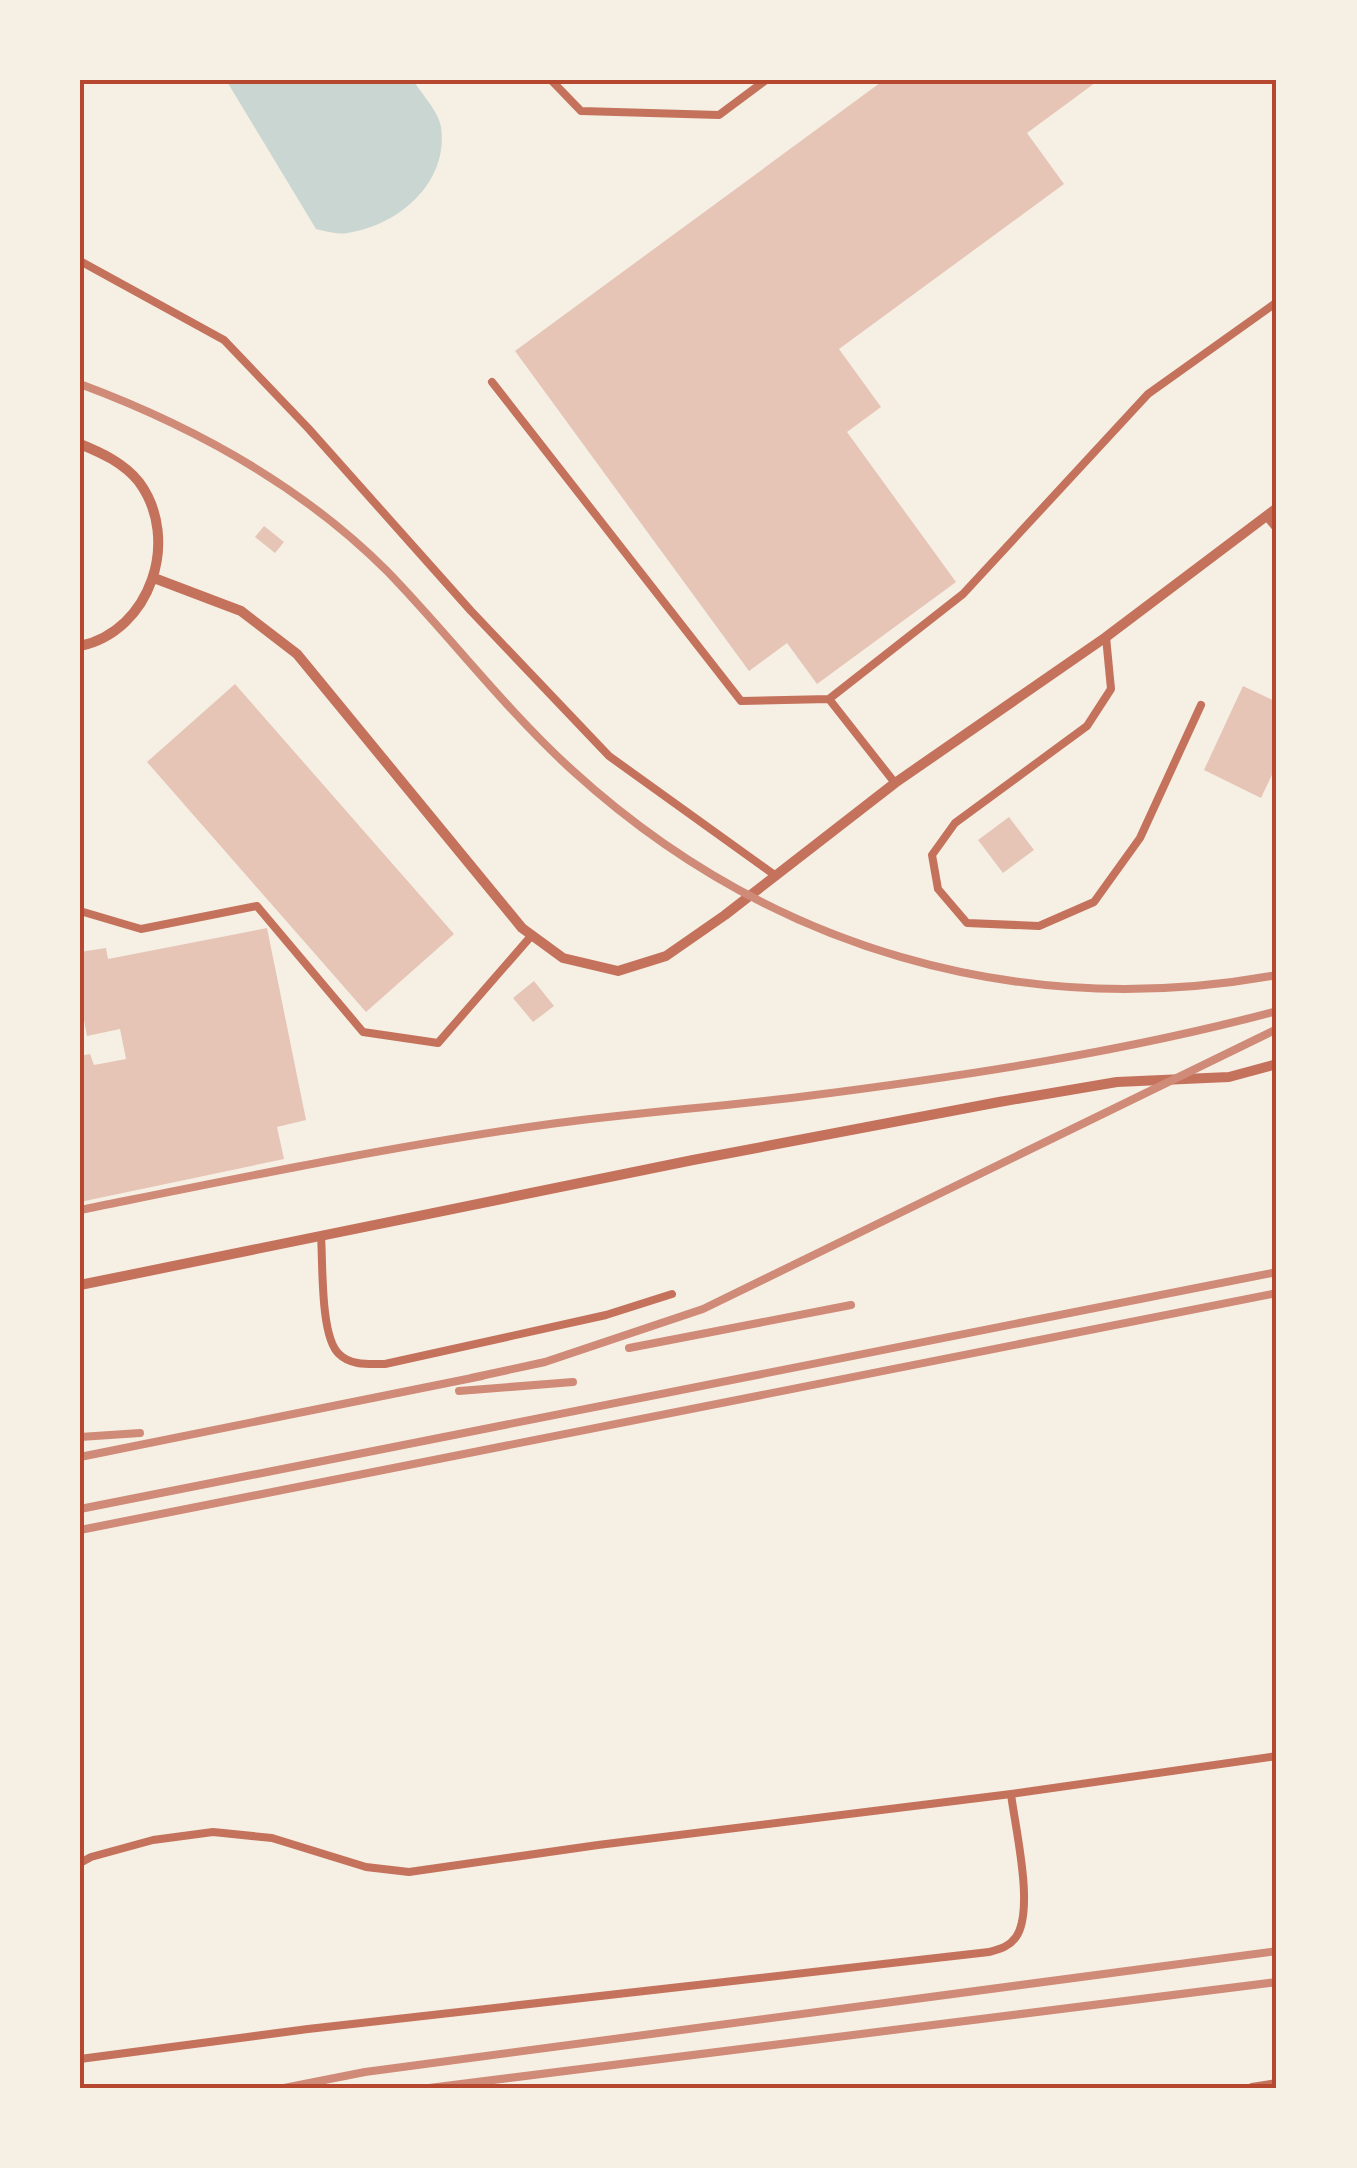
<svg xmlns="http://www.w3.org/2000/svg" width="1357" height="2168" viewBox="0 0 1357 2168" font-family="'DM Sans',sans-serif">
<style>
.water{fill:#c9d6d2}
.building{fill:#e6c5b7}
.lines{fill:none;stroke-linecap:round;stroke-linejoin:round}
.service{stroke:#c5725c;stroke-width:8}
.minor{stroke:#c5725c;stroke-width:10}
.rail{stroke:#cf8b77;stroke-width:8}
.neatline{fill:none;stroke:#b5482f;stroke-width:4}
</style>
<rect width="100%" height="100%" fill="#f6efe4"/>
<path class="water" d="M 226,80 L 413,80 C 421,93 439,112 441,127 C 449,182 399,226 347,233 C 338,235 326,231 316,229 Z"/>
<path class="building" d="M 884,80 L 1099,80 L 1027,133 L 1064,184 L 839,349 L 881,407 L 847,432 L 956,582 L 817,684 L 787,643 L 749,671 L 515,351 Z
M 264,526 L 284,542 L 275,553 L 255,537 Z
M 235,684 L 454,934 L 366,1012 L 147,762 Z
M 1243,686 L 1277,702 L 1277,764 L 1261,798 L 1204,770 Z
M 1009,817 L 1034,850 L 1003,873 L 978,840 Z
M 267,928 L 306,1120 L 277,1127 L 284,1159 L 80,1202 L 80,1056 L 90,1054 L 94,1065 L 126,1059 L 120,1029 L 87,1036 L 80,999 L 80,952 L 106,948 L 108,959 Z
M 534,981 L 554,1006 L 533,1022 L 513,998 Z"/>
<g class="lines">
<path class="service" d="M 551,80 L 581,111 L 719,115 L 766,80
M 80,261 L 224,340 L 308,428 L 471,611 L 609,756 L 776,876
M 492,382 L 741,701 L 829,699 L 895,783
M 1266,516 L 1277,529
M 1106,637 L 1111,689 L 1087,726 L 955,823 L 932,855 L 938,889 L 967,923 L 1039,926 L 1094,902 L 1140,838 L 1201,705
M 829,699 L 963,594 L 1148,394 L 1277,302
M 80,911 L 141,929 L 257,906 L 363,1032 L 438,1043 L 532,935
M 321,1236 C 323,1262 320,1337 339,1354 C 351,1366 369,1364 385,1364 L 606,1315 L 672,1294
M 80,1863 L 91,1857 L 153,1840 L 213,1832 L 272,1838 L 366,1867 L 409,1872 L 598,1845 L 1011,1794 L 1277,1756
M 80,2059 L 308,2029 L 989,1952 C 1000,1949 1009,1947 1016,1937 C 1035,1910 1015,1827 1011,1794"/>
<path class="minor" d="M 80,444 C 102,453 124,463 139,482 C 181,539 151,631 80,646
M 154,578 L 241,611 L 297,654 L 522,928 L 563,958 L 618,971 L 666,956 L 725,915 L 895,783 L 1106,637 L 1277,508
M 80,1285 L 693,1160 L 999,1102 L 1117,1082 L 1229,1077 L 1277,1064
M 1252,2088 L 1277,2084"/>
<path class="rail" d="M 80,384 C 193,426 301,485 387,571 C 450,636 505,709 572,770 C 767,948 1018,1022 1277,975
M 80,1210 C 234,1179 387,1147 543,1125 C 630,1113 719,1107 807,1096 C 964,1076 1124,1052 1277,1011
M 629,1348 L 851,1305
M 471,1378 L 545,1362 L 703,1309 L 1277,1029
M 459,1391 L 573,1382
M 80,1437 L 140,1433
M 80,1457 L 482,1376
M 80,1509 L 1277,1272
M 80,1530 L 1277,1293
M 284,2088 L 365,2072 L 1277,1951
M 429,2088 L 1277,1982"/>
</g>
<rect width="1357" height="2168" fill="none" stroke="#f6efe4" stroke-width="165"/>
<rect x="82" y="82" width="1192" height="2004" class="neatline"/>
</svg>
